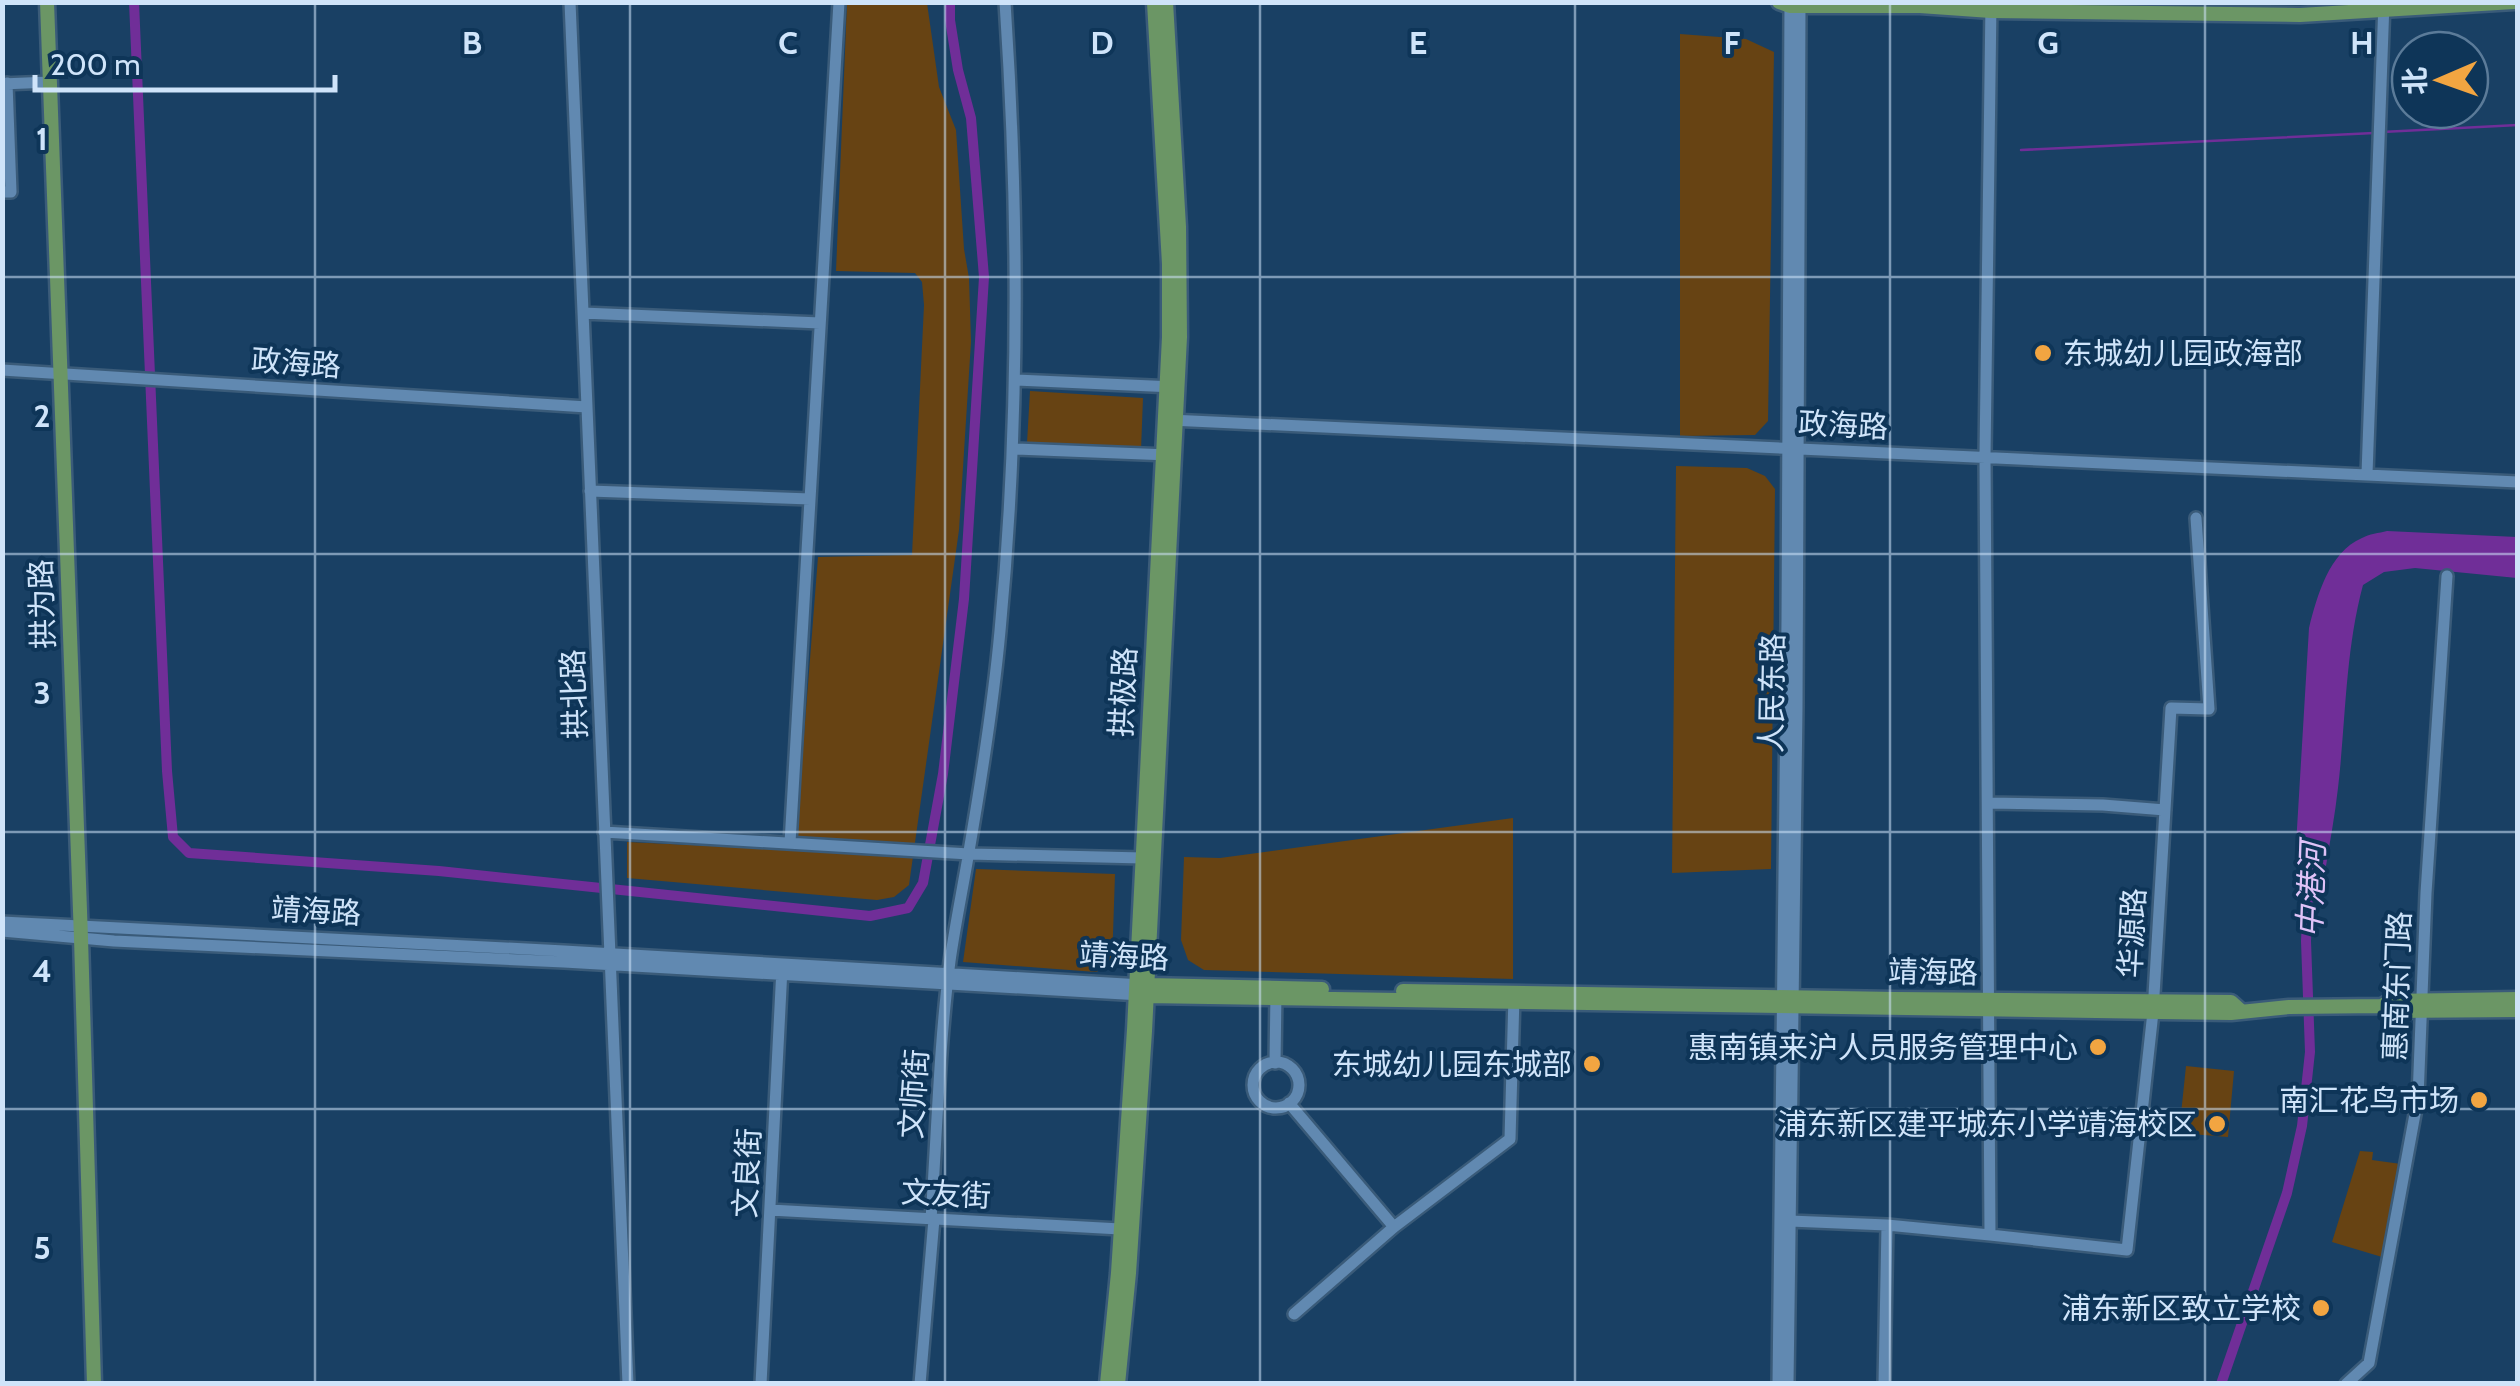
<svg xmlns="http://www.w3.org/2000/svg" width="2520" height="1386" viewBox="0 0 2520 1386" font-family="Cabin,'Noto Sans SC',sans-serif">
<style>
.green{fill:#674313}
.water{fill:#702e98}
.lines{fill:none;stroke-linecap:round;stroke-linejoin:round}
.stream{stroke:#702e98;stroke-width:2.5}
.canal{stroke:#702e98;stroke-width:10}
.minor-casing{stroke:#3a5b79;stroke-width:16}
.major-casing{stroke:#3a5b79;stroke-width:19}
.minor{stroke:#6189b1;stroke-width:11}
.major{stroke:#6b9665;stroke-width:14}
.grid{fill:none;stroke:#cfe4fa;stroke-width:2.5;stroke-opacity:0.55}
.poi-dot{fill:#f2a541;stroke:#0e3558;stroke-width:4}
.labels{text-anchor:middle;dominant-baseline:central;stroke-width:8;stroke-linejoin:round;paint-order:stroke}
.poi-label{font-size:30px;fill:#cfe4fa;stroke:#0e3558;text-anchor:end}
.street-label{font-size:30px;fill:#cfe4fa;stroke:#0e3558}
.water-label{font-size:32px;font-style:italic;fill:#dfc2f7;stroke:#0e3558}
.grid-label{font-size:32px;text-anchor:middle;font-weight:bold;fill:#cfe4fa;stroke:#0e3558;stroke-width:8;stroke-linejoin:round;paint-order:stroke}
</style>
<rect width="100%" height="100%" fill="#194064"/>
<path class="green" d="M 847,3 L 927,3 L 939,87 L 956,130 L 964,249 L 969,278 L 971,342 L 959,530 L 909,885 L 894,897 L 877,900 L 627,878 L 627,842 L 795,850 L 818,557 L 912,555 L 924,305 L 922,282 L 915,273 L 836,271 Z
M 1680,34 L 1746,39 L 1774,52 L 1768,421 L 1755,435 L 1680,436 Z
M 1030,391 L 1143,398 L 1141,450 L 1027,443 Z
M 1676,466 L 1747,468 L 1765,476 L 1775,489 L 1771,869 L 1672,873 Z
M 1513,818 L 1513,979 L 1204,970 L 1188,960 L 1181,940 L 1184,857 L 1220,858 Z
M 976,869 L 1115,874 L 1112,964 L 1096,972 L 963,962 Z
M 2186,1066 L 2234,1071 L 2228,1137 L 2179,1133 Z
M 2360,1151 L 2373,1152 L 2372,1160 L 2401,1164 L 2382,1257 L 2332,1242 Z"/>
<path class="water" d="M 2387,531 L 2517,537 L 2517,578 L 2415,568 L 2384,572 L 2363,585 C 2345,652 2346,720 2338,788 C 2335,815 2330,841 2326,866 L 2295,862 L 2309,628 C 2317,596 2329,552 2362,538 C 2369,534 2379,533 2387,531 Z"/>
<g class="lines">
<path class="stream" d="M 2382,132 L 2518,125
M 2021,150 L 2374,133"/>
<path class="canal" d="M 134,2 L 167,771 L 173,837 L 189,853 L 439,871 L 870,916 L 908,908 L 923,883 L 943,774 L 964,599 L 984,277 L 971,118 L 958,70 L 950,20 L 950,2
M 2221,1384 L 2287,1193 L 2302,1126 L 2310,1052 L 2306,941 L 2310,853"/>
<g class="minor-casing">
<path id="minor" d="M 570,2 L 628,1384
M 2,84 L 50,82
M 2,192 L 11,192 L 7,83
M 583,313 L 820,323
M 2,370 L 587,407
M 1016,380 L 1174,387
M 1170,420 L 2518,482
M 1013,449 L 1169,455
M 2367,474 L 2384,2
M 590,491 L 810,499
M 1988,803 L 2103,805 L 2165,810
M 604,832 L 969,854 L 1143,858
M 790,843 L 839,2
M 2,922 L 564,951 L 1142,985
M 2,931 L 114,941 L 564,962 L 1141,995
M1253 1085a23 23 0 1 1 46 0a23 23 0 1 1-46 0Z
M 1275,1063 L 1276,992
M 1289,1103 L 1394,1227
M 770,1210 L 1120,1229
M 931,1219 C 937,1133 939,1046 950,961 C 955,926 962,892 968,857 C 981,782 993,707 1000,631 C 1020,422 1019,213 1005,2
M 1790,1221 L 1887,1225
M 1990,1235 L 2127,1250 L 2153,1012 L 2171,708 L 2209,709 L 2196,518
M 1294,1314 L 1394,1227 L 1510,1139 L 1514,996
M 761,1384 L 782,968
M 920,1384 L 934,1219
M 1778,1384 L 1787,621 L 1790,2
M 1788,1384 L 1797,707 L 1800,2
M 1884,1384 L 1887,1225 L 1990,1235 L 1985,456 L 1991,2
M 2346,1384 L 2369,1363 L 2418,1098 L 2426,893 L 2447,576"/>
</g>
<g class="major-casing">
<path id="major" d="M 47,2 L 81,938 L 94,1384
M 1779,2 L 1790,6 L 1920,6 L 1991,11 L 2300,15 L 2514,2
M 1148,985 L 1322,989
M 1403,991 L 1895,999 L 2231,1002 L 2241,1011
M 1147,996 L 2160,1012 L 2231,1013 L 2289,1007 L 2382,1006 L 2390,1001 L 2518,999
M 2382,1006 L 2390,1011 L 2518,1010
M 1107,1384 L 1118,1273 L 1134,1030 L 1169,337 L 1169,264 L 1154,2
M 1118,1384 L 1129,1273 L 1145,1031 L 1180,337 L 1179,227 L 1166,2"/>
</g>
<use href="#minor" class="minor"/>
<use href="#major" class="major"/>
</g>
<path class="grid" d="M 315,2 L 315,1384M 630,2 L 630,1384M 945,2 L 945,1384M 1260,2 L 1260,1384M 1575,2 L 1575,1384M 1890,2 L 1890,1384M 2205,2 L 2205,1384M 2,277 L 2518,277M 2,554 L 2518,554M 2,832 L 2518,832M 2,1109 L 2518,1109"/>
<g class="poi-dot">
<circle cx="2043" cy="353" r="10"/>
<circle cx="2098" cy="1047" r="10"/>
<circle cx="1592" cy="1064" r="10"/>
<circle cx="2479" cy="1100" r="10"/>
<circle cx="2217" cy="1124" r="10"/>
<circle cx="2321" cy="1308" r="10"/>
</g>
<g class="labels">
<g class="poi-label">
<text x="2063" y="353" text-anchor="start">东城幼儿园政海部</text>
<text x="2078" y="1047">惠南镇来沪人员服务管理中心</text>
<text x="1572" y="1064">东城幼儿园东城部</text>
<text x="2459" y="1100">南汇花鸟市场</text>
<text x="2197" y="1124">浦东新区建平城东小学靖海校区</text>
<text x="2301" y="1308">浦东新区致立学校</text>
</g>
<g class="street-label">
<text transform="translate(296 363) rotate(4)">政海路</text>
<text transform="translate(1843 425) rotate(3)">政海路</text>
<text transform="translate(42 604) rotate(-92)">拱为路</text>
<text transform="translate(1123 692) rotate(-87)">拱极路</text>
<text transform="translate(1772 693) rotate(-89)">人民东路</text>
<text transform="translate(574 694) rotate(-92)">拱北路</text>
<text transform="translate(316 911) rotate(3)">靖海路</text>
<text transform="translate(2132 933) rotate(-87)">华源路</text>
<text transform="translate(1124 956) rotate(3)">靖海路</text>
<text transform="translate(1933 972) rotate(1)">靖海路</text>
<text transform="translate(2397 986) rotate(-88)">惠南东门路</text>
<text transform="translate(914 1094) rotate(-86)">文师街</text>
<text transform="translate(747 1173) rotate(-87)">文良街</text>
<text transform="translate(946 1194) rotate(3)">文友街</text>
</g>
<g class="water-label">
<text transform="translate(2311 890) rotate(-88)">中港河</text>
</g>
</g>
<g class="grid-label">
<text x="472" y="54">B</text>
<text x="788" y="54">C</text>
<text x="1102" y="54">D</text>
<text x="1418" y="54">E</text>
<text x="1732" y="54">F</text>
<text x="2048" y="54">G</text>
<text x="2362" y="54">H</text>
<text x="42" y="150">1</text>
<text x="42" y="427">2</text>
<text x="42" y="704">3</text>
<text x="42" y="982">4</text>
<text x="42" y="1259">5</text>
</g>
<rect width="2520" height="1386" fill="none" stroke="#cfe4fa" stroke-width="10"/>
<g transform="translate(2440 80) rotate(268)"><circle r="48" fill="#0e3558" stroke="#5b7b99" stroke-width="2.5"/>
<path d="M0-8L18 38L0 25L-18 38Z" fill="#f2a541"/>
<text y="-15" font-size="28" font-weight="bold" text-anchor="middle" fill="#cfe4fa">北</text>
</g>
<path d="M35 75v15h300v-15" fill="none" stroke="#cfe4fa" stroke-width="5"/>
<text x="50" y="75" font-size="30" fill="#cfe4fa" stroke="#0e3558" stroke-width="8" paint-order="stroke">200 m</text>
</svg>
